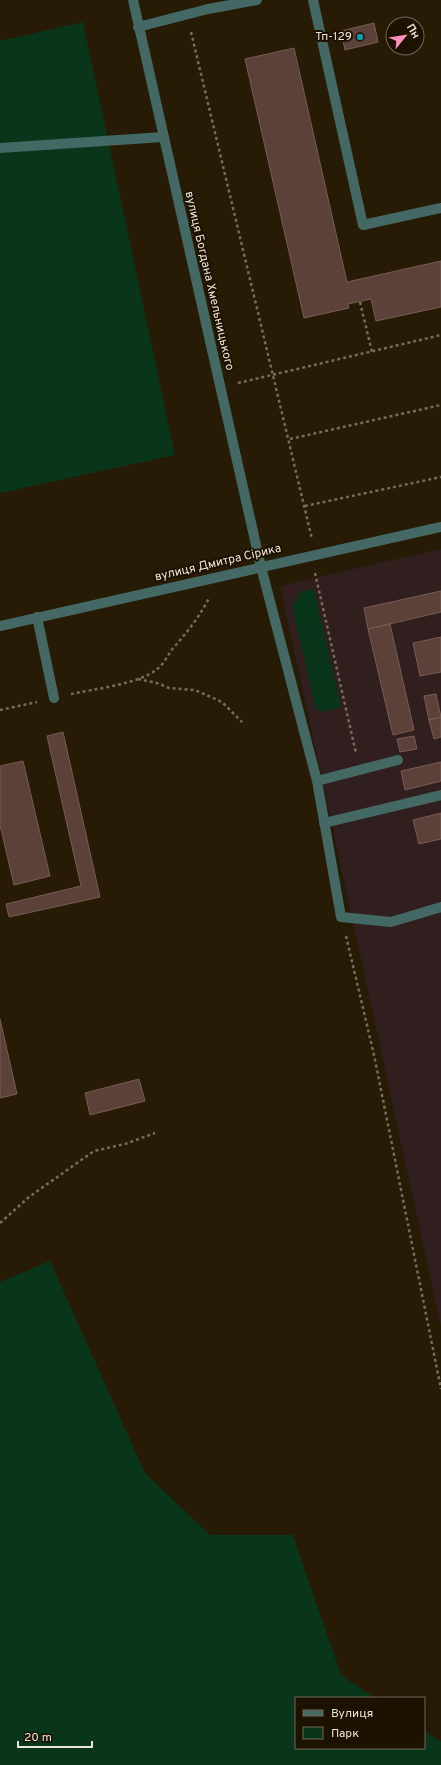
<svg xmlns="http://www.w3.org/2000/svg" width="441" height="1765" viewBox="0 0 441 1765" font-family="Overpass,sans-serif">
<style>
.industrial{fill:#311e1f}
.green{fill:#09351a}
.building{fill:#5c4139;stroke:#785c53}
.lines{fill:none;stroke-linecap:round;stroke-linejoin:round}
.path{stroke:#766c59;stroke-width:2.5;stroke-dasharray:3 3;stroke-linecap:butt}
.minor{stroke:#446964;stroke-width:10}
.culture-dot{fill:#0f9aa8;stroke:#1d1200;stroke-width:1.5}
.labels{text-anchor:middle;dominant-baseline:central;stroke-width:4;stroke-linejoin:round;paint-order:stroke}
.poi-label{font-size:12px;fill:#ece4d7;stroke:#1d1200;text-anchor:end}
.street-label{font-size:12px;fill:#ece4d7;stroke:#1d1200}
</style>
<rect width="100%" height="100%" fill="#271b05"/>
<path class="industrial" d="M 441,549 L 441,1327 L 280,586 Z"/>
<path class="green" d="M 83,22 L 175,455 L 0,493 L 0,41 Z
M 314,589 L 341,707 L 322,712 L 316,709 L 292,607 L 301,591 Z
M 50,1261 L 145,1473 L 210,1535 L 293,1535 L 341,1675 L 375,1698 L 296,1698 L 296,1748 L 424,1748 L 424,1730 L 441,1742 L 441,1765 L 0,1765 L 0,1282 Z"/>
<path class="building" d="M 374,23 L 378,42 L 345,50 L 341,31 Z
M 294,48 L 347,282 L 441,261 L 441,307 L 376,321 L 371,299 L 348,304 L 349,308 L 304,318 L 245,59 Z
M 441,591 L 441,612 L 368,629 L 364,608 Z
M 390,624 L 414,730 L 393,735 L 368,629 Z
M 441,637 L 441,672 L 420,676 L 413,643 Z
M 436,694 L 441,717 L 429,720 L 424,696 Z
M 441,717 L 441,737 L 434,739 L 429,720 Z
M 63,732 L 100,897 L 9,917 L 6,904 L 81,886 L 47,736 Z
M 414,736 L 417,749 L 400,752 L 397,739 Z
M 23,761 L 50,876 L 14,885 L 0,825 L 0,766 Z
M 441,762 L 441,781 L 405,790 L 401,771 Z
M 441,813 L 441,839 L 419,844 L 413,820 Z
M 0,1019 L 17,1094 L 0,1098 Z
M 139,1079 L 145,1101 L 90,1115 L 85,1093 Z"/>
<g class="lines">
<path class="path" d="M 191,32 L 312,539
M 360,302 L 372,352
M 238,383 L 441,335
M 290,439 L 441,405
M 305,506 L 441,477
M 315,573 L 356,753
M 138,679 L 157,683 L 169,688 L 195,690 L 222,702 L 242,722
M 71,694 C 94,689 138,684 156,670 C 165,664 168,653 175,646 C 188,631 200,616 209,598
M 0,710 L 37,702
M 346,936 L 374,1055 L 441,1389
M 0,1223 L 29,1197 L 94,1151 L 125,1144 L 155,1133"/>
<path class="minor" d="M 133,0 L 261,567 L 317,781 L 341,917 L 391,922 L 441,907
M 313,0 L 363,225 L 441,208
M 138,27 L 208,9 L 257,0
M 0,148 L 163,137
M 37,617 L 54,698
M 0,626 L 441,527
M 317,781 L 398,760
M 324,823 L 441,795"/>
</g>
<circle class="culture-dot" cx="360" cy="37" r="4"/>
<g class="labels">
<g class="poi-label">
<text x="352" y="37">Тп-129</text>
</g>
<g class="street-label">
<text transform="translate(209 281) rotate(77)">вулиця Богдана Хмельницького</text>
<text transform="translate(218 563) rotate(-13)">вулиця Дмитра Сірика</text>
</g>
</g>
<rect x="295" y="1697" width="130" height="52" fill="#1d1200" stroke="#706656"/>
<rect x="303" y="1710" width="20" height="6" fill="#446964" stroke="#706656"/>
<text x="331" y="1717" font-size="12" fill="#ece4d7">Вулиця</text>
<rect x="303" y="1727" width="20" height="12" fill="#09351a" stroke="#706656"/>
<text x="331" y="1737" font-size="12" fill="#ece4d7">Парк</text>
<g transform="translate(405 36) rotate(60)"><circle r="19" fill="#1d1200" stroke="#706656"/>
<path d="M0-3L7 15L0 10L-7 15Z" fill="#fd8ebe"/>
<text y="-6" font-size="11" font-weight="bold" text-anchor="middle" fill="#ece4d7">Пн</text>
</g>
<path d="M18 1741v6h74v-6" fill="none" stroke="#ece4d7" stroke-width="2"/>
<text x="24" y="1741" font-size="12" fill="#ece4d7" stroke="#1d1200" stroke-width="3" paint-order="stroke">20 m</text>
</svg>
